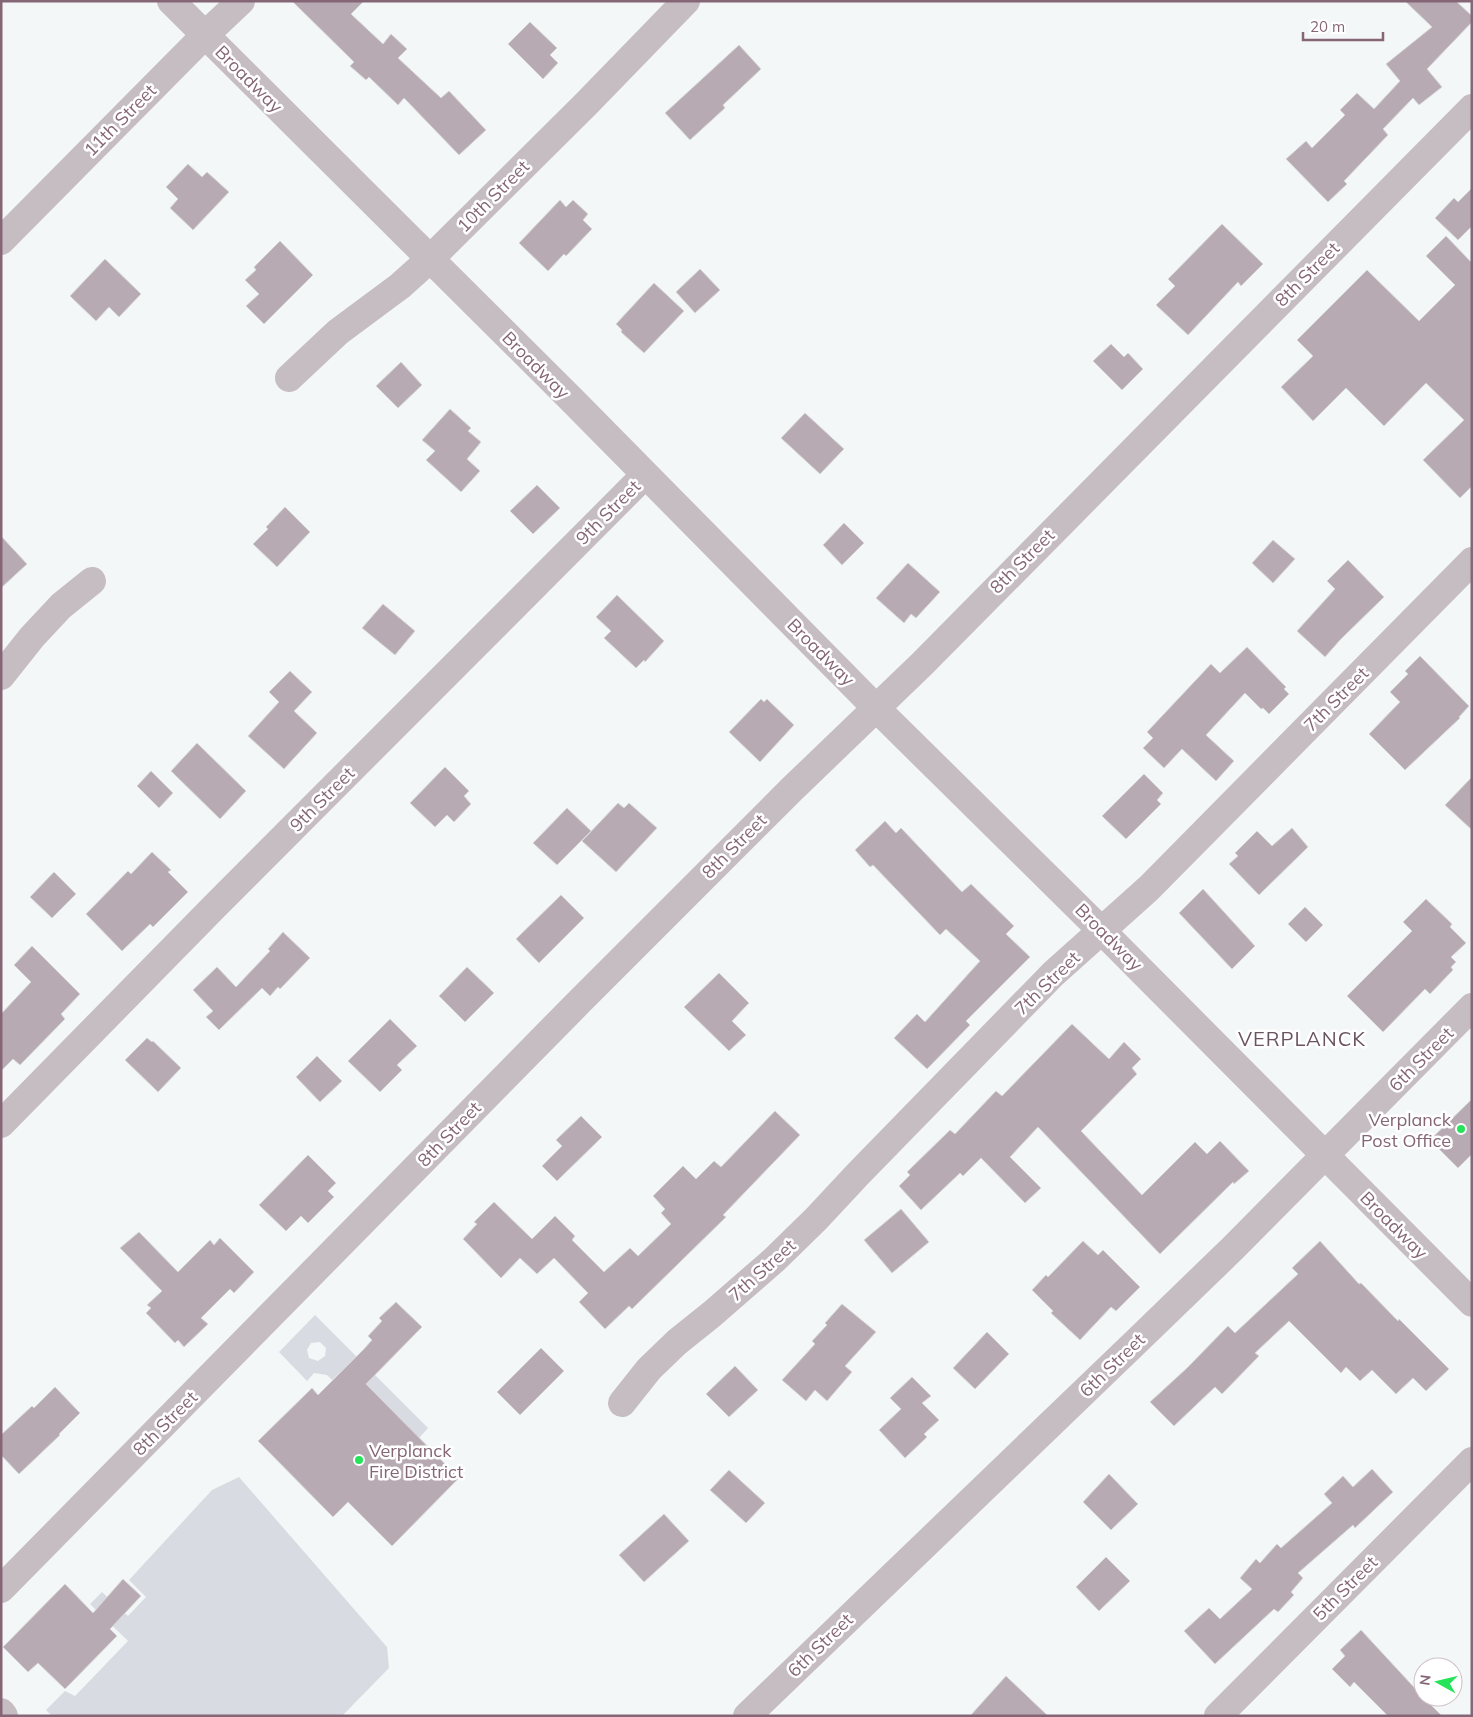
<svg xmlns="http://www.w3.org/2000/svg" width="1473" height="1717" viewBox="0 0 1473 1717" font-family="Mulish,sans-serif">
<style>
.green{fill:#d8dbe1;fill-rule:evenodd}
.building{fill:#b8aab2;stroke:#d6d8d8}
.lines{fill:none;stroke-linecap:round;stroke-linejoin:round}
.minor{stroke:#c6bdc2;stroke-width:28}
.tertiary{stroke:#c6bdc2;stroke-width:28}
.poi-dot{fill:#26e459;stroke:#fff;stroke-width:2}
.labels{text-anchor:middle;dominant-baseline:central;stroke-width:5;stroke-linejoin:round;paint-order:stroke}
.street-label{font-size:18px;fill:#856676;stroke:#fff}
.poi-label{font-size:18px;fill:#856676;stroke:#fff;text-anchor:end}
.quarter-label{font-size:20px;letter-spacing:1px;fill:#6a545f;stroke:#fff}
</style>
<rect width="100%" height="100%" fill="#f4f7f7"/>
<path class="green" d="M 315,1315 L 428,1428 L 419,1438 L 348,1365 L 332,1380 L 327,1375 L 314,1373 L 307,1381 L 279,1352 ZM 320,1342 L 326,1348 L 325,1356 L 318,1361 L 309,1358 L 307,1350 L 311,1343 Z
M 239,1477 L 387,1647 L 389,1668 L 342,1716 L 52,1716 L 46,1710 L 65,1691 L 75,1696 L 128,1641 L 90,1604 L 102,1592 L 128,1616 L 146,1597 L 129,1580 L 212,1490 Z"/>
<path class="building" d="M 292,1 L 364,1 L 351,14 L 383,44 L 391,34 L 407,49 L 398,58 L 441,98 L 449,91 L 486,130 L 459,155 L 404,98 L 398,105 L 369,77 L 366,80 L 350,66 L 354,62 Z
M 1405,1 L 1456,1 L 1472,16 L 1472,22 L 1427,69 L 1442,87 L 1419,105 L 1413,98 L 1383,129 L 1388,135 L 1344,181 L 1347,184 L 1328,202 L 1286,159 L 1306,141 L 1312,148 L 1345,115 L 1340,110 L 1357,93 L 1374,109 L 1400,81 L 1386,64 L 1432,27 Z
M 530,22 L 557,48 L 550,55 L 558,63 L 543,79 L 508,44 Z
M 739,45 L 761,69 L 723,105 L 725,108 L 690,140 L 665,113 Z
M 188,164 L 202,177 L 207,172 L 229,192 L 193,230 L 170,208 L 178,199 L 166,187 Z
M 1472,188 L 1472,226 L 1458,240 L 1435,218 L 1454,198 L 1458,202 Z
M 560,200 L 566,207 L 573,200 L 588,214 L 583,220 L 592,229 L 566,256 L 564,254 L 548,271 L 519,243 Z
M 1222,224 L 1263,264 L 1241,286 L 1238,282 L 1188,335 L 1156,305 L 1175,286 L 1168,279 Z
M 1446,236 L 1472,263 L 1472,486 L 1460,498 L 1423,460 L 1464,420 L 1426,383 L 1384,426 L 1346,388 L 1313,421 L 1281,387 L 1313,356 L 1297,340 L 1367,270 L 1419,321 L 1455,285 L 1426,256 Z
M 280,241 L 313,275 L 264,324 L 246,306 L 259,294 L 245,280 L 256,270 L 254,267 Z
M 105,259 L 141,294 L 119,317 L 109,307 L 96,321 L 70,296 Z
M 700,269 L 720,290 L 695,313 L 676,292 Z
M 654,283 L 684,311 L 644,353 L 621,332 L 622,330 L 616,324 Z
M 1111,344 L 1124,357 L 1128,353 L 1143,369 L 1122,390 L 1093,361 Z
M 401,362 L 422,385 L 398,408 L 376,386 Z
M 450,409 L 471,428 L 468,431 L 481,442 L 467,459 L 480,471 L 461,492 L 426,460 L 435,451 L 422,440 Z
M 805,413 L 844,449 L 820,474 L 781,438 Z
M 537,485 L 560,508 L 533,534 L 510,511 Z
M 285,507 L 310,532 L 277,567 L 253,544 L 268,529 L 266,527 Z
M 844,523 L 864,543 L 842,565 L 823,545 Z
M 1,536 L 27,564 L 1,588 Z
M 1273,540 L 1295,559 L 1273,583 L 1252,563 Z
M 1348,560 L 1384,597 L 1340,640 L 1325,657 L 1297,631 L 1335,589 L 1327,581 Z
M 908,563 L 940,592 L 916,618 L 911,614 L 904,623 L 876,598 Z
M 617,595 L 664,641 L 645,662 L 644,660 L 636,668 L 604,638 L 611,631 L 596,617 Z
M 383,604 L 415,631 L 395,655 L 362,628 Z
M 1247,647 L 1286,687 L 1284,689 L 1289,694 L 1269,714 L 1263,708 L 1261,709 L 1245,693 L 1206,735 L 1234,761 L 1216,781 L 1182,749 L 1164,768 L 1143,748 L 1153,738 L 1147,732 L 1211,664 L 1220,673 Z
M 1420,656 L 1469,706 L 1459,717 L 1460,718 L 1405,770 L 1369,734 L 1400,702 L 1390,692 L 1408,674 L 1405,671 Z
M 290,671 L 312,692 L 294,711 L 317,733 L 284,769 L 248,736 L 279,702 L 269,692 Z
M 761,699 L 764,702 L 767,699 L 794,725 L 760,762 L 729,732 Z
M 197,743 L 246,791 L 220,819 L 171,771 Z
M 445,767 L 469,791 L 464,796 L 471,804 L 454,822 L 447,815 L 435,827 L 410,803 Z
M 151,771 L 173,793 L 159,808 L 137,786 Z
M 1144,774 L 1163,793 L 1157,800 L 1161,804 L 1126,839 L 1102,816 Z
M 1472,777 L 1472,830 L 1445,805 Z
M 618,803 L 624,808 L 629,803 L 657,828 L 616,872 L 582,841 Z
M 567,808 L 591,831 L 557,865 L 533,843 Z
M 885,821 L 896,833 L 901,828 L 962,892 L 971,884 L 1014,926 L 1006,934 L 1030,957 L 966,1021 L 970,1025 L 927,1069 L 894,1038 L 917,1014 L 925,1022 L 980,961 L 946,929 L 940,935 L 873,865 L 870,867 L 855,850 Z
M 1292,828 L 1308,847 L 1259,895 L 1229,864 L 1238,856 L 1235,853 L 1257,831 L 1272,846 Z
M 152,852 L 171,870 L 168,872 L 188,892 L 153,927 L 150,924 L 122,951 L 86,914 L 128,871 L 131,874 Z
M 54,872 L 76,894 L 52,918 L 30,897 Z
M 1203,889 L 1255,946 L 1232,969 L 1179,913 Z
M 561,895 L 584,918 L 539,963 L 516,939 Z
M 1426,899 L 1452,924 L 1450,927 L 1466,943 L 1451,957 L 1456,962 L 1451,967 L 1453,970 L 1430,994 L 1425,989 L 1383,1032 L 1347,996 L 1412,931 L 1403,922 Z
M 1305,907 L 1323,925 L 1306,942 L 1288,924 Z
M 283,932 L 310,958 L 280,989 L 278,987 L 270,996 L 262,988 L 219,1030 L 206,1017 L 213,1011 L 193,990 L 217,967 L 236,987 L 270,951 L 268,949 Z
M 32,946 L 80,994 L 61,1014 L 65,1019 L 20,1065 L 13,1059 L 1,1071 L 1,1014 L 31,982 L 14,965 Z
M 467,967 L 494,993 L 465,1022 L 439,996 Z
M 719,973 L 749,1003 L 732,1021 L 746,1035 L 729,1051 L 684,1007 Z
M 390,1019 L 417,1046 L 397,1065 L 402,1070 L 380,1092 L 348,1061 Z
M 1072,1024 L 1109,1059 L 1124,1042 L 1141,1059 L 1132,1068 L 1137,1074 L 1081,1131 L 1142,1195 L 1195,1142 L 1207,1154 L 1220,1141 L 1249,1171 L 1234,1184 L 1233,1182 L 1160,1254 L 1038,1127 L 1010,1157 L 1041,1188 L 1025,1203 L 981,1158 L 963,1176 L 960,1173 L 921,1210 L 899,1186 L 910,1175 L 907,1172 L 950,1130 L 955,1134 L 996,1091 L 1002,1096 Z
M 147,1038 L 152,1042 L 153,1041 L 181,1068 L 158,1092 L 125,1060 Z
M 317,1056 L 342,1081 L 320,1102 L 296,1077 Z
M 1472,1099 L 1472,1154 L 1458,1168 L 1430,1140 Z
M 775,1111 L 800,1135 L 723,1215 L 726,1217 L 632,1309 L 629,1306 L 605,1329 L 579,1302 L 588,1293 L 554,1258 L 537,1274 L 520,1258 L 501,1278 L 463,1239 L 477,1224 L 474,1222 L 494,1202 L 532,1239 L 555,1216 L 575,1236 L 572,1240 L 604,1272 L 630,1248 L 638,1256 L 671,1224 L 661,1213 L 665,1209 L 653,1196 L 683,1166 L 696,1179 L 714,1161 L 721,1167 Z
M 581,1116 L 602,1137 L 557,1181 L 542,1166 L 562,1146 L 556,1140 Z
M 308,1155 L 336,1183 L 328,1191 L 334,1197 L 308,1223 L 301,1216 L 286,1231 L 259,1205 Z
M 901,1209 L 929,1242 L 892,1273 L 864,1240 Z
M 139,1232 L 178,1272 L 210,1240 L 214,1245 L 220,1238 L 254,1272 L 234,1293 L 230,1289 L 201,1318 L 208,1324 L 184,1347 L 178,1340 L 175,1343 L 146,1313 L 151,1308 L 147,1305 L 162,1291 L 120,1248 Z
M 1083,1241 L 1098,1255 L 1103,1250 L 1140,1287 L 1116,1311 L 1111,1307 L 1080,1340 L 1051,1313 L 1053,1311 L 1032,1290 L 1046,1275 L 1048,1277 Z
M 1320,1241 L 1359,1284 L 1361,1283 L 1398,1321 L 1399,1319 L 1449,1369 L 1426,1391 L 1413,1378 L 1396,1394 L 1372,1370 L 1360,1381 L 1346,1367 L 1341,1373 L 1289,1321 L 1255,1353 L 1259,1356 L 1222,1394 L 1215,1387 L 1174,1426 L 1150,1402 L 1187,1368 L 1228,1326 L 1235,1333 L 1298,1274 L 1292,1268 Z
M 396,1302 L 422,1327 L 366,1384 L 459,1478 L 392,1546 L 348,1502 L 333,1517 L 258,1441 L 312,1388 L 318,1395 L 364,1349 L 372,1340 L 368,1336 L 382,1321 L 379,1318 Z
M 842,1304 L 876,1332 L 845,1366 L 852,1372 L 827,1401 L 815,1390 L 806,1401 L 782,1380 L 815,1344 L 812,1341 L 827,1325 L 825,1323 Z
M 987,1332 L 1009,1354 L 975,1389 L 953,1368 Z
M 541,1348 L 564,1371 L 520,1415 L 497,1392 Z
M 735,1366 L 758,1390 L 729,1417 L 706,1394 Z
M 912,1377 L 931,1396 L 922,1403 L 939,1420 L 924,1434 L 927,1437 L 905,1458 L 879,1430 L 901,1409 L 890,1398 Z
M 55,1387 L 80,1413 L 59,1434 L 60,1435 L 19,1474 L 1,1455 L 1,1435 L 32,1406 L 34,1408 Z
M 1372,1469 L 1393,1492 L 1355,1528 L 1353,1525 L 1298,1573 L 1303,1578 L 1291,1592 L 1294,1595 L 1278,1612 L 1274,1609 L 1215,1664 L 1184,1631 L 1209,1608 L 1220,1619 L 1252,1589 L 1240,1578 L 1256,1559 L 1260,1563 L 1277,1544 L 1281,1548 L 1332,1503 L 1324,1494 L 1343,1476 L 1353,1487 Z
M 729,1470 L 765,1503 L 746,1523 L 710,1490 Z
M 1109,1474 L 1138,1504 L 1111,1530 L 1083,1502 Z
M 664,1514 L 689,1541 L 644,1582 L 619,1555 Z
M 1106,1557 L 1130,1581 L 1099,1611 L 1076,1587 Z
M 123,1579 L 141,1596 L 110,1629 L 117,1636 L 65,1689 L 38,1663 L 28,1672 L 3,1647 L 65,1584 L 93,1613 Z
M 1361,1630 L 1423,1697 L 1442,1716 L 1388,1716 L 1354,1682 L 1350,1687 L 1332,1669 L 1345,1656 L 1340,1650 Z
M 1006,1676 L 1048,1716 L 970,1716 Z"/>
<g class="lines">
<path class="minor" d="M 1,241 L 205,35 L 241,1
M 289,378 L 338,332 L 400,286 L 430,259 L 587,103 L 686,1
M 1,676 L 32,637 L 61,606 L 92,581
M 1,1124 L 215,906 L 645,475
M 622,1403 L 649,1369 L 677,1342 L 712,1314 L 774,1260 L 816,1219 L 858,1174 L 1053,974 L 1149,888 L 1472,561
M 1,1589 L 580,1001 L 792,789 L 922,664 L 1472,108
M 1,1712 L 4,1716
M 1218,1716 L 1472,1461"/>
<path class="tertiary" d="M 171,1 L 573,401 L 876,708 L 1102,931 L 1472,1303
M 747,1716 L 1139,1339 L 1233,1248 L 1472,1007"/>
</g>
<g class="poi-dot">
<circle cx="1461" cy="1129" r="5"/>
<circle cx="359" cy="1460" r="5"/>
</g>
<g class="labels">
<g class="street-label">
<text transform="translate(249 79) rotate(45)">Broadway</text>
<text transform="translate(120 120) rotate(-45)">11th Street</text>
<text transform="translate(493 196) rotate(-45)">10th Street</text>
<text transform="translate(1307 274) rotate(-45)">8th Street</text>
<text transform="translate(536 365) rotate(45)">Broadway</text>
<text transform="translate(608 512) rotate(-45)">9th Street</text>
<text transform="translate(1022 561) rotate(-45)">8th Street</text>
<text transform="translate(821 652) rotate(45)">Broadway</text>
<text transform="translate(1336 699) rotate(-45)">7th Street</text>
<text transform="translate(322 799) rotate(-45)">9th Street</text>
<text transform="translate(734 846) rotate(-45)">8th Street</text>
<text transform="translate(1109 937) rotate(45)">Broadway</text>
<text transform="translate(1047 983) rotate(-44)">7th Street</text>
<text transform="translate(1421 1059) rotate(-45)">6th Street</text>
<text transform="translate(449 1134) rotate(-46)">8th Street</text>
<text transform="translate(1394 1225) rotate(45)">Broadway</text>
<text transform="translate(762 1270) rotate(-42)">7th Street</text>
<text transform="translate(1112 1365) rotate(-44)">6th Street</text>
<text transform="translate(165 1423) rotate(-45)">8th Street</text>
<text transform="translate(1345 1588) rotate(-45)">5th Street</text>
<text transform="translate(820 1645) rotate(-44)">6th Street</text>
</g>
<g class="poi-label">
<text x="1451" y="1119">Verplanck<tspan x="1451" dy="21">Post Office</tspan></text>
<text x="369" y="1450" text-anchor="start">Verplanck<tspan x="369" dy="21">Fire District</tspan></text>
</g>
<g class="quarter-label">
<text x="1302" y="1038">VERPLANCK</text>
</g>
</g>
<rect width="1473" height="1717" fill="none" stroke="#856676" stroke-width="5"/>
<g transform="translate(1438 1682) rotate(278)"><circle r="24" fill="#ffffff" stroke="#cec2c8"/>
<path d="M0-4L9 19L0 12L-9 19Z" fill="#26e459"/>
<text y="-8" font-size="14" font-weight="bold" text-anchor="middle" fill="#856676">N</text>
</g>
<path d="M1303 32v8h80v-8" fill="none" stroke="#856676" stroke-width="2.5"/>
<text x="1310" y="32" font-size="15" fill="#856676" stroke="#ffffff" stroke-width="4" paint-order="stroke">20 m</text>
</svg>
